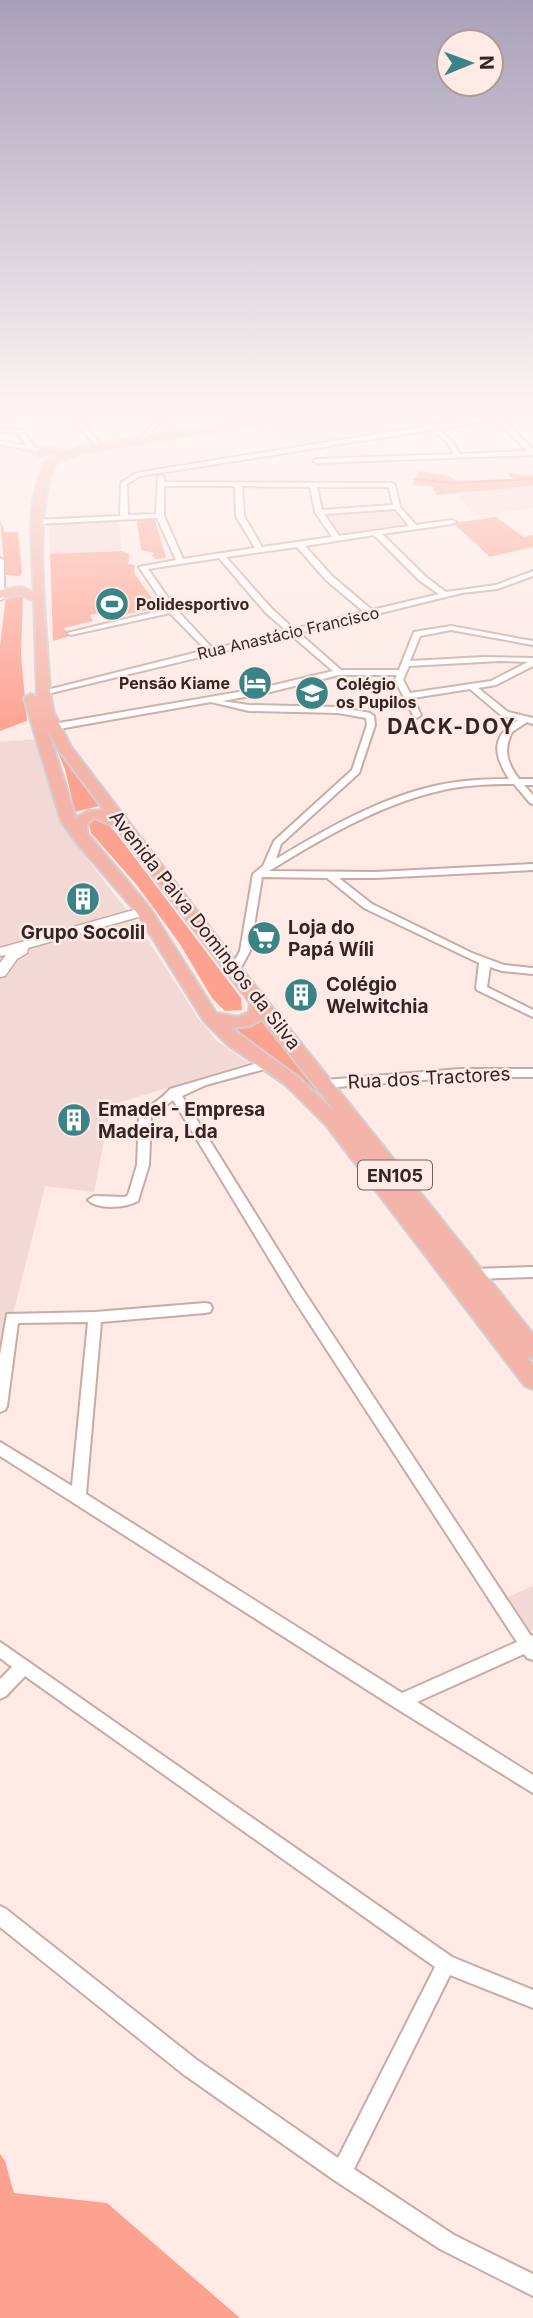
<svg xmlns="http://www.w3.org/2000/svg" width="533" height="2318" viewBox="0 0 533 2318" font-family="Inter,sans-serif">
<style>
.built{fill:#f3d9d5}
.green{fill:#fda190}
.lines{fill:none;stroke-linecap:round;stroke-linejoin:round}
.stream{stroke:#e78372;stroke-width:2}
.minor-casing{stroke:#caaaa4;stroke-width:4}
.tertiary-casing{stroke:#caaaa4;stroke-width:3}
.primary-casing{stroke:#d2cfcf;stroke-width:4}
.minor{fill:#fff;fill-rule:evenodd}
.tertiary{fill:#fff;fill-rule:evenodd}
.primary{fill:#f5b4a9;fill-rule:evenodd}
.labels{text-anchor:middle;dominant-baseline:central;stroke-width:5;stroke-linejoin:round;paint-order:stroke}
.far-poi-label{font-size:16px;font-weight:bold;fill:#322523;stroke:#ffeae6;text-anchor:start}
.far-street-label{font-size:16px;fill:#322523;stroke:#ffeae6}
.shield{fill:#ffeae6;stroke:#70605e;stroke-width:2}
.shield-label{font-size:18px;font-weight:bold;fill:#322523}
.poi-label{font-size:19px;font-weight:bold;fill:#322523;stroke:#ffeae6;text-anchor:start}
.street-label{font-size:19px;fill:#322523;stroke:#ffeae6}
.far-district-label{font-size:21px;font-weight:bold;letter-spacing:2px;fill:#322523;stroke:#ffeae6}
</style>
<rect width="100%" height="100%" fill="#ffeae6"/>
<path class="built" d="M 325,415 L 405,415 L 420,426 L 297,446 L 272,423 Z
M 533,486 L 533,508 L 474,516 L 457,493 Z
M 392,509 L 406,526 L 341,535 L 328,515 Z
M 119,522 L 122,551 L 105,551 L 51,568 L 49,525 Z
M 36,739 L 51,780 L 55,809 L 66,831 L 140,928 L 198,1018 L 216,1040 L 248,1063 L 111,1105 L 94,1192 L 45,1186 L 12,1318 L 0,1406 L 0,742 Z
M 533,1586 L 533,1630 L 530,1631 L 508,1597 Z"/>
<path class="green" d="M 418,471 L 449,476 L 458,481 L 513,479 L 507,473 L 533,476 L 533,486 L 436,495 L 433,487 L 413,485 Z
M 496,517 L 524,537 L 533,535 L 533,547 L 490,557 L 453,523 Z
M 142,519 L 155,520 L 166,558 L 156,559 L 152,556 L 154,553 L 141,550 L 137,522 Z
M 0,520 L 5,532 L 18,532 L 22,572 L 20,576 L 5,575 Z
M 122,551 L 130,555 L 128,564 L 135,565 L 134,573 L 159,608 L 112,617 L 105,612 L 90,615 L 93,621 L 64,628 L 70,636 L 53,641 L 50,554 Z
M 10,593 L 23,595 L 21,655 L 27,721 L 0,731 L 0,646 L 6,596 Z
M 55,746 L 99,806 L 75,812 L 65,769 Z
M 93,819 L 103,819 L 116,833 L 241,998 L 242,1010 L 225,1011 L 212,998 L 180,944 L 136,884 L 91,833 L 89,824 Z
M 263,1018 L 336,1110 L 236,1029 L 252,1025 Z
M 0,2154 L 5,2161 L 14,2193 L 107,2203 L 240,2318 L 0,2318 Z"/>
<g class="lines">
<path class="stream" d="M 414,479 L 454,483 L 533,479"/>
<g class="minor-casing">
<path id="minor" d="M 0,415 L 23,415 L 0,418 Z
M 69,415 L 75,415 L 100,444 L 100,446 L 96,446 Z
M 161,415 L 167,415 L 145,439 L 141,439 L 141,437 Z
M 414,415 L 421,415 L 434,425 L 493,415 L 514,415 L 503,418 L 533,450 L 533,455 L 316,463 L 313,461 L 316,459 L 454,454 L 446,441 L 431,430 L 140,476 L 127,484 L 128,515 L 156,514 L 158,477 L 161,475 L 164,477 L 164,482 L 392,483 L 395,485 L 400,507 L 416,525 L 452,520 L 456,522 L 452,524 L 382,534 L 426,577 L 446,592 L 496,585 L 533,571 L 533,576 L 497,589 L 462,593 L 299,633 L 341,670 L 399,670 L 414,632 L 451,626 L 533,641 L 533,645 L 451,630 L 420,636 L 410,661 L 484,657 L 533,658 L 533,666 L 496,685 L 478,688 L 508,712 L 533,718 L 533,724 L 527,722 L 512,732 C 503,750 507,763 519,779 L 533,779 L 533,785 L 524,785 L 533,795 L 533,804 L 530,803 L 514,784 C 489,784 463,785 439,791 C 381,804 319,840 269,871 L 376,872 L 533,864 L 533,870 L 376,878 L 339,878 L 372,904 L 472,953 L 504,965 L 533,968 L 533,974 L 502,971 L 490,967 L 487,987 L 533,1010 L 533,1017 L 477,990 L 476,988 L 479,963 L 364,908 L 327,878 L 262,877 L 250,951 L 238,973 L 230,973 L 229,971 L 240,951 L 253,874 L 263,866 L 274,841 L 352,770 L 367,725 L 366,718 L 338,713 L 249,711 L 211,702 L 53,730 L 49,727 L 53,724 L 262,688 L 333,671 L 291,635 L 43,695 L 39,692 L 206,650 L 170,613 L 71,635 L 67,633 L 167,609 L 139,567 L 176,560 L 157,518 L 38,524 L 34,522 L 35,520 L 120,516 L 121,483 L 136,473 L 427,426 ZM 496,419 L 527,451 L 460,454 L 450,439 L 438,429 ZM 164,486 L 235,486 L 236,516 L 255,548 L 183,559 L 164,516 ZM 242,486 L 310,487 L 315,512 L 332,537 L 262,547 L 244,516 ZM 317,487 L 389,487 L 393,505 L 322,510 ZM 395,509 L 409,526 L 339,536 L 324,514 ZM 374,535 L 420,581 L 439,594 L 372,610 L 332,576 L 305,546 ZM 297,547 L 326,580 L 364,612 L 294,629 L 272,609 L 226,557 ZM 219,558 L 266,613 L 287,631 L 213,649 L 175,608 L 148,569 ZM 500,661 L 528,662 L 491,681 L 410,693 L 403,680 L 409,666 ZM 339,675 L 397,675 L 395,680 L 413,715 L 417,718 L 421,715 L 413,698 L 470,689 L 502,716 L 518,720 C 491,736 493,754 509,779 C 486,779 462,780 439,785 C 381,797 326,829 276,859 L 281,844 L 359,773 L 375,725 L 374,716 L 370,713 L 338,707 L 249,705 L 222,701 L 262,694 Z
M 0,429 L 22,430 L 34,447 L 45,450 L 42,452 L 0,445 L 0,441 L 27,446 L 18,433 L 2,432 Z
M 0,558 L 4,560 L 4,598 L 0,600 Z
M 268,1060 L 272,1061 L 274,1064 L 272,1067 L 206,1085 L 182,1096 L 303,1290 L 531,1636 L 533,1635 L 533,1660 L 527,1658 L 524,1654 L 417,1702 L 533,1775 L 533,1793 L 394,1707 L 0,1456 L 0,1442 L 72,1486 L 88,1322 L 18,1323 L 7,1406 L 5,1410 L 0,1412 L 0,1355 L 7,1314 L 95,1312 L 205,1303 L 210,1304 L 212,1308 L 210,1312 L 205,1313 L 101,1322 L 86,1494 L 402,1693 L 517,1642 L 293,1298 L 173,1100 L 151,1117 L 149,1165 L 138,1201 C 126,1208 98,1210 88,1200 L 94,1196 L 125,1197 L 128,1195 L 137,1165 L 139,1116 C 148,1105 163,1099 170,1089 Z
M 460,1069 L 533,1069 L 533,1077 L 460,1077 L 325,1088 L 319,1084 L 325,1080 Z
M 533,1267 L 533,1277 L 473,1279 L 468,1277 L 466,1274 L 468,1271 L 473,1269 Z
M 0,1642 L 452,1957 L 533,1990 L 533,2008 L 450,1975 L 354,2169 L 454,2235 L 533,2274 L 533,2296 L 440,2249 L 334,2180 L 183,2074 L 0,1927 L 0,1906 L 6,1909 L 197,2060 L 338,2158 L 435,1967 L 25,1676 L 6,1696 L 0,1699 L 0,1679 L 12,1667 L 0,1658 Z"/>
</g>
<g class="tertiary-casing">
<path id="tertiary" d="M 144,907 L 151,911 L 149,914 L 28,948 L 27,953 L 17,959 L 5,976 L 0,977 L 0,963 L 6,955 L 0,956 L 0,948 Z"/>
</g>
<g class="primary-casing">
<path id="primary" d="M 291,415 L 315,415 L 81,453 L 55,464 C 32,515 47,632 50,692 L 54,713 L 71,747 L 240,967 L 533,1334 L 533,1358 L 527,1357 L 533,1364 L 533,1389 L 525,1386 L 326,1125 L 286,1085 L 228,1045 L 204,1021 L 137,913 L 75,841 L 61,821 L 24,698 L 31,694 L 37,697 L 34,601 L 20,595 L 0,598 L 0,590 L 22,587 L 34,593 C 32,549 24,500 47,460 L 58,455 L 50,453 L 38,457 L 33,454 C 50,440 51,452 67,451 C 71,451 75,448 79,447 ZM 47,727 L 57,748 L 104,810 L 88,811 L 76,818 ZM 94,818 L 116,827 L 250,1003 L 249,1012 L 238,1017 L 216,1013 L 150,908 L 87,833 L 87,824 ZM 262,1019 L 336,1113 L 298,1077 L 231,1028 L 250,1026 Z"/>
</g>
<use href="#minor" class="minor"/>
<use href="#tertiary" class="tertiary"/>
<use href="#primary" class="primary"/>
</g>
<linearGradient id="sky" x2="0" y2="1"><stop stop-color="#a7a0b9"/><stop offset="0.56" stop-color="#fff6f4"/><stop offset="1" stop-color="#fff6f4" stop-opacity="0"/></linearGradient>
<rect width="533" height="739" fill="url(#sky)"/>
<defs>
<g id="stadium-disc" transform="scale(1.75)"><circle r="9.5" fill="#3b8485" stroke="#ffeae6"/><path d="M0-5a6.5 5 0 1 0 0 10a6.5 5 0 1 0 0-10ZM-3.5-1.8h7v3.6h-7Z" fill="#fff"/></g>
<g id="hotel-disc" transform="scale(1.75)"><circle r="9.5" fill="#3b8485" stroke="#ffeae6"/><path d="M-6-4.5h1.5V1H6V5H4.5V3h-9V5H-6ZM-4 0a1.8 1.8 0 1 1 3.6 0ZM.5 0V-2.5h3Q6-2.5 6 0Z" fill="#fff"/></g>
<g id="school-disc" transform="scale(1.75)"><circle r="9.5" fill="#3b8485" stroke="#ffeae6"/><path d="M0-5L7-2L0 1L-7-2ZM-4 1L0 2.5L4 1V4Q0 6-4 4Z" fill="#fff"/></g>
<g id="building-disc" transform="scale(1.75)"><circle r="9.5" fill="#3b8485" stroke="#ffeae6"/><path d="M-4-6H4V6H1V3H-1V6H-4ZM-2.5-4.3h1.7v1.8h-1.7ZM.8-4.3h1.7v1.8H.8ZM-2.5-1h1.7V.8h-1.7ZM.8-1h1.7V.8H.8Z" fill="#fff"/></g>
<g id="supermarket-disc" transform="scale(1.75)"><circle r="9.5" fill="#3b8485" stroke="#ffeae6"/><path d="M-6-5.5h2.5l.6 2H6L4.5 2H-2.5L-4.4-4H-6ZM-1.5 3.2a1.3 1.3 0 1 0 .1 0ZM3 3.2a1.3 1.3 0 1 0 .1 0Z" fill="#fff"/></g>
</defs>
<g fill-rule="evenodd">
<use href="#stadium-disc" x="112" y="604"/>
<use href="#hotel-disc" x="255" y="683"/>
<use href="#school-disc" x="312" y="693"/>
<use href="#building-disc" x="83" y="899"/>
<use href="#supermarket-disc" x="264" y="938"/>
<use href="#building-disc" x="301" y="995"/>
<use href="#building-disc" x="74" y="1120"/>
</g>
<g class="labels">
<g class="far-poi-label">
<text x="136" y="604">Polidesportivo</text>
<text x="230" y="683" text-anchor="end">Pensão Kiame</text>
<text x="336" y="684">Colégio<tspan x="336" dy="18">os Pupilos</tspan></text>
</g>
<g class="far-street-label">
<text transform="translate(288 633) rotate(-13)">Rua Anastácio Francisco</text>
</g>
<rect class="shield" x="358" y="1160.5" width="74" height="29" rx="5"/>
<g class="shield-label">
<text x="395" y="1175">EN105</text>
</g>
<g class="poi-label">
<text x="288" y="927">Loja do<tspan x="288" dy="22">Papá Wíli</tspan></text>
<text x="83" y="932" text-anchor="middle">Grupo Socolil</text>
<text x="326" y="984">Colégio<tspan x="326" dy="22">Welwitchia</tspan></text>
<text x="98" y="1109">Emadel - Empresa<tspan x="98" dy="22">Madeira, Lda</tspan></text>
</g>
<g class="street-label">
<text transform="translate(205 930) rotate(52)">Avenida Paiva Domingos da Silva</text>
<text transform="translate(429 1078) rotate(-3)">Rua dos Tractores</text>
</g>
<g class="far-district-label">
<text x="452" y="726">DACK-DOY</text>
</g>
</g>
<g transform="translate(470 63) rotate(89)"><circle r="33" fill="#ffeae6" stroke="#ad9b98" stroke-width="2"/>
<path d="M0-5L12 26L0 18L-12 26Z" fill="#3b8485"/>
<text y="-10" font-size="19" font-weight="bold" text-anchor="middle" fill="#322523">N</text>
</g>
</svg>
